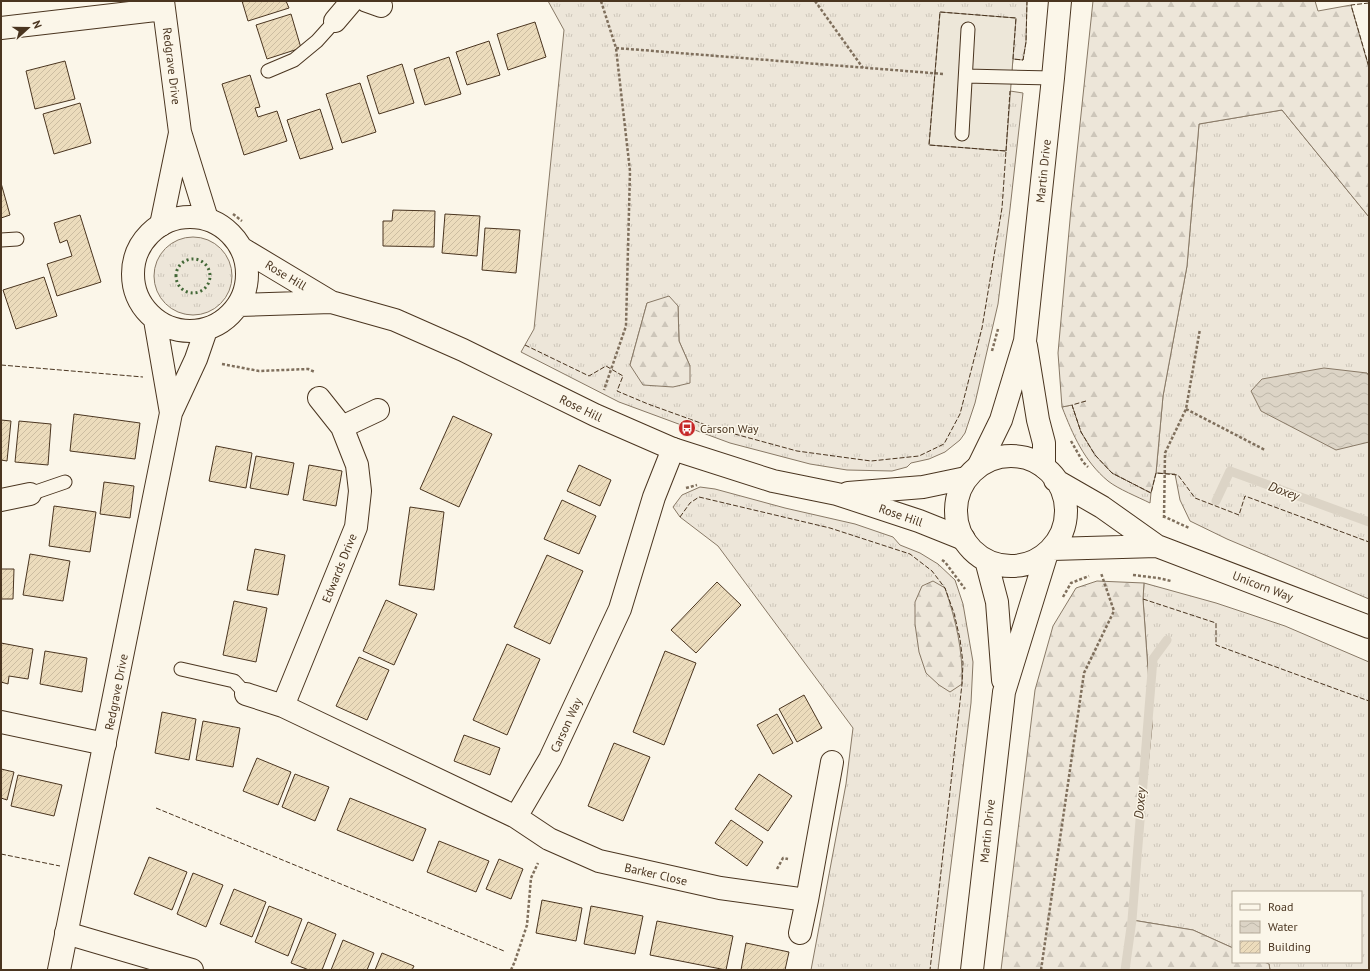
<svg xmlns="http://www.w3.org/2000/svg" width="1370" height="971" viewBox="0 0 1370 971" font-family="'PT Sans',sans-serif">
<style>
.grass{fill:url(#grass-tufts);stroke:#887966;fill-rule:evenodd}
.forest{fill:url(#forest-firs);stroke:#887966}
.parking{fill:#ede7d9;stroke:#887966}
.water{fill:url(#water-waves);stroke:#887966}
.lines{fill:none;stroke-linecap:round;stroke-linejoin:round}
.stream{stroke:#dcd4c6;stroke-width:9}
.building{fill:url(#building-hatch);stroke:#4a3520}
.lane-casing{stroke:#4a3520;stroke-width:15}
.street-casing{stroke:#4a3520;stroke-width:24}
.secondary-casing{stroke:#4a3520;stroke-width:24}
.primary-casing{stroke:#4a3520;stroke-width:24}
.path{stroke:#7f6f5c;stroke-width:2.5;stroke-dasharray:3 2;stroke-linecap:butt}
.lane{stroke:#fbf6e9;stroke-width:13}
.street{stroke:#fbf6e9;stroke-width:22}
.secondary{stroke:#fbf6e9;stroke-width:22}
.primary{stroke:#fbf6e9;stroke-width:22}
.hedge{stroke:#436837;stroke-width:3;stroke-dasharray:2 3;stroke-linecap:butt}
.fence{stroke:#4a3520;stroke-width:1;stroke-dasharray:5 2;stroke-linecap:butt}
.labels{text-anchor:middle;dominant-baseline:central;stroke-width:3;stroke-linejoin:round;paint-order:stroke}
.street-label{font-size:12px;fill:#4a3520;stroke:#fbf6e9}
.poi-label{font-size:12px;fill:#4a3520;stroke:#fbf6e9;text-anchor:start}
.water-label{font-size:13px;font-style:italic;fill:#4a3520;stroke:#fbf6e9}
</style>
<defs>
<pattern id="grass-tufts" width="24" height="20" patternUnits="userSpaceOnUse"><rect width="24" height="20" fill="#ede6d9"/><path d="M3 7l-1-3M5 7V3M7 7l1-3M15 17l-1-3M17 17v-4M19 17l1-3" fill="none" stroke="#cdc6ba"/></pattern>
<pattern id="forest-firs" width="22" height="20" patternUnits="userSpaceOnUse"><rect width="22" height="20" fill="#ede6d9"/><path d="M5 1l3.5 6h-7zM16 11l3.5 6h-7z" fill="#cdc6ba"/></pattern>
<pattern id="water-waves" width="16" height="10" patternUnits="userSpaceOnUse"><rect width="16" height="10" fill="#dcd4c6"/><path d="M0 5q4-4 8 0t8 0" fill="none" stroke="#beb7aa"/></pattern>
<pattern id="building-hatch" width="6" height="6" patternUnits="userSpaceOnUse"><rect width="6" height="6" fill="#ecdcbc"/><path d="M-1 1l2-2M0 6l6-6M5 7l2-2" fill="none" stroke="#ccbda1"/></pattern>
</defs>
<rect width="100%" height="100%" fill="#fbf6e9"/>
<path class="grass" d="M 548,1 L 1027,1 L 1026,42 L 1023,60 L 1013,59 L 1010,91 L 1023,93 L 1010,209 L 998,304 L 975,403 L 965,433 L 960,440 L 945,452 L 929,459 L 911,463 L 907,467 L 892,471 L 847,470 L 810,464 L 730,443 L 619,402 L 521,352 L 534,329 L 564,30 ZM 940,12 L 1010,91 L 1005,151 ZM 647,303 L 678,306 L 679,341 L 690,366 L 630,365 Z
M 1282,110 L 1369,217 L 1369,599 L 1227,539 L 1190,521 L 1180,500 L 1175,474 L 1156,473 L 1163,396 L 1187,266 L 1199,124 Z
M154 276a39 39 0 1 1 78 0a39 39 0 1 1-78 0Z
M 1072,405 L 1081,432 L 1112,473 L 1151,493 L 1150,503 C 1138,497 1118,489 1108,481 C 1084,461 1073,435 1062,407 Z
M 700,487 L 715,489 L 785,508 L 855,524 L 893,537 L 900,545 L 920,553 L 938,564 L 955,580 L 963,604 L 973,662 L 971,703 L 938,970 L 811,970 L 846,784 L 853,728 L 718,546 L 680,517 L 673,507 L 682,495 Z
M 1144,583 L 1216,603 L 1285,626 L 1369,662 L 1369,970 L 1270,970 L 1269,964 L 1264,962 L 1361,962 L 1361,892 L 1233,892 L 1233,948 L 1193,930 L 1132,920 L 1152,726 L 1143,599 Z"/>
<path class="forest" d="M 1093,1 L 1315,1 L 1318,11 L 1351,5 L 1369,68 L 1369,217 L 1282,110 L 1199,124 L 1187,266 L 1163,396 L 1156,473 L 1151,493 L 1112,473 L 1095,455 L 1081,432 L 1072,405 L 1062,407 L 1058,353 L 1071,209 Z
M 669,296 L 678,306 L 679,341 L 690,366 L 690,383 L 673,387 L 643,385 L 630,365 L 647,303 Z
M 933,581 L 945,588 C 956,621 963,650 962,684 L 950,692 L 939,685 L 926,673 L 919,652 L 915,624 L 915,602 L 922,586 Z
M 1097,581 L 1144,583 L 1143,599 L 1152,726 L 1132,920 L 1193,930 L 1233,948 L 1233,962 L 1264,962 L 1269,964 L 1270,970 L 1001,970 L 1035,690 L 1053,626 L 1076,588 Z"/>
<path class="parking" d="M 940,12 L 1016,18 L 1006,151 L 929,145 Z"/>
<path class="water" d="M 1324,368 L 1367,373 L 1369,376 L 1369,442 L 1336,450 L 1261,411 L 1251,391 L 1262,379 Z"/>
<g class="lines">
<path class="stream" d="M 1216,501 L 1230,471 L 1369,522
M 1125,970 L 1132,920 L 1153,659 L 1167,640"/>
</g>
<path class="building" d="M 242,1 L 286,1 L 289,8 L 248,21 Z
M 291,14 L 301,48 L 267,59 L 256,25 Z
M 535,22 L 546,57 L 508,70 L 497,34 Z
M 489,41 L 500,75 L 467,85 L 456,52 Z
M 449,57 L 461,94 L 425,105 L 414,69 Z
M 65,61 L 75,99 L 35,109 L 26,71 Z
M 402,64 L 414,103 L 379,114 L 367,76 Z
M 250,75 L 260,107 L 255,108 L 258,117 L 277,111 L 287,141 L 244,155 L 222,84 Z
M 360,83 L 376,132 L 342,143 L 326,94 Z
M 80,103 L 91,143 L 54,154 L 43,114 Z
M 320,109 L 333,149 L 300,159 L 287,120 Z
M 1,183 L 10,215 L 1,218 Z
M 393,210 L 435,211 L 434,247 L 383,246 L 383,221 L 392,221 Z
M 445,214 L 480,216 L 477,256 L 442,253 Z
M 80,215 L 101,282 L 57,296 L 47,264 L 72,256 L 67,240 L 60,243 L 54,223 Z
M 485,228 L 520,230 L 516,273 L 482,270 Z
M 44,277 L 57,316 L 16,329 L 3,290 Z
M 74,414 L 140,423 L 135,459 L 70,451 Z
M 453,416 L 492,434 L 459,507 L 420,489 Z
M 1,420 L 11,421 L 7,461 L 1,460 Z
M 19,421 L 51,424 L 48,465 L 15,462 Z
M 216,446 L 252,453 L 246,488 L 209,481 Z
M 256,456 L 294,463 L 288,495 L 250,488 Z
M 309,465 L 342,471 L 336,506 L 303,500 Z
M 579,465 L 611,480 L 600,506 L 567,491 Z
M 104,482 L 134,486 L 130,518 L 100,514 Z
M 562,500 L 596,516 L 579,554 L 544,539 Z
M 54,506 L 96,512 L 90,552 L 49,546 Z
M 410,507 L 444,512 L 434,590 L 399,585 Z
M 255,549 L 285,555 L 278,595 L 247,590 Z
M 30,554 L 70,561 L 63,601 L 23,595 Z
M 547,555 L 583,571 L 550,644 L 514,627 Z
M 1,569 L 14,569 L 13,599 L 1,599 Z
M 717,582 L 741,605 L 696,653 L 671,630 Z
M 386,600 L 417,614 L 394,665 L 363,651 Z
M 234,601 L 267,608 L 256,662 L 223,655 Z
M 1,643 L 33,649 L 28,679 L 9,676 L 8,684 L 1,682 Z
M 507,644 L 540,659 L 507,735 L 473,720 Z
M 45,651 L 87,658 L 82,692 L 40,684 Z
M 665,651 L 696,663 L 664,745 L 633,732 Z
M 359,657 L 389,670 L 367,720 L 336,706 Z
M 804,695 L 822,728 L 797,742 L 779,709 Z
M 162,712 L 196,719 L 189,760 L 155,753 Z
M 777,714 L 793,743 L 773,754 L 757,725 Z
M 203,721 L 240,728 L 233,767 L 196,760 Z
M 464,735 L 500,748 L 490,775 L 454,761 Z
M 614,743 L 650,757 L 623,821 L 588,806 Z
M 257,758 L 291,772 L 278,805 L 243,791 Z
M 1,769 L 14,772 L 7,800 L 1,798 Z
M 295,774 L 329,787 L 315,821 L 282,807 Z
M 759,774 L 792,796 L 768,831 L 735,809 Z
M 18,775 L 62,785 L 54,816 L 11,806 Z
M 350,798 L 426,829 L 413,861 L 337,830 Z
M 731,820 L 763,842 L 747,866 L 715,843 Z
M 439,841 L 489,861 L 476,892 L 427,872 Z
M 149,857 L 187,872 L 172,910 L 134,894 Z
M 499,859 L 523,869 L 511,899 L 486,889 Z
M 193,873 L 223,885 L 206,927 L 177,914 Z
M 234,889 L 266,902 L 252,937 L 220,924 Z
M 542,900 L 582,908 L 576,941 L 536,933 Z
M 269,906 L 302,919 L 288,956 L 255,942 Z
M 591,906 L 643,916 L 635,954 L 584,944 Z
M 657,921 L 733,936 L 726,970 L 650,955 Z
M 308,922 L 336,934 L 322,970 L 309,970 L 291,963 Z
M 343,940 L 374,953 L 367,970 L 331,970 Z
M 746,943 L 789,952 L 785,970 L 741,970 Z
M 382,953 L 414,966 L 412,970 L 375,970 Z"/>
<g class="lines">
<g class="lane-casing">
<path id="lane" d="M 268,71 L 294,60 L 317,41 L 335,21
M 966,76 L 1053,78
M 962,134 L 968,29
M 1,240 L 17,239
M 30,494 L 65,482
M 181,669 L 234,681 L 246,694"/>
</g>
<g class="street-casing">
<path id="street" d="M 163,1 L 180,132 L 207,219
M 367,1 L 381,6
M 335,21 L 352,1
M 1,28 L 164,9
M 161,225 L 180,133
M 342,427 L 378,410
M 1,500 L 30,494
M 246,694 L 283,706 L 516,817 L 549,839 L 599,861 L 720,888 L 807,900
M 283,706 L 356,527 L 360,491 L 357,465 L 342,427 L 319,398
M 1,722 L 105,744
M 516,817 L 550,759 L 620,609 L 654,497 L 673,449
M 66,933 L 192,970
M 800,933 L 807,900 L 832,762"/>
</g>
<g class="secondary-casing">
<path id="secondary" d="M133 274a57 57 0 1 1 114 0a57 57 0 1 1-114 0Z
M 241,248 L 331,302 L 395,320 L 463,350 L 595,415 L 673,449 L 773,481 L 837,494 L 919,521 L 964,539
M 239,305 L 331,302
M 155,320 L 171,413
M 1026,346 L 1038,420 L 1044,443 L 1044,467
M 979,465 L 1001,420 L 1025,341 L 1053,78 L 1060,1
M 848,493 L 923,487 L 966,478
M 59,970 L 171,413 L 196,359 L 206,330"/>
</g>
<g class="primary-casing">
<path id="primary" d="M956 511a55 55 0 1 1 110 0a55 55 0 1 1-110 0Z
M 1055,480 L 1102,507 L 1157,546 L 1369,627
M 1052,549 L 1157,546
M 986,560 L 997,602 L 1003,680
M 972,970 L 1004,692 L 1046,556"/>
</g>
<path class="path" d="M 601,1 L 616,48 L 630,171 L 626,326 L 604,390
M 815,1 L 863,68
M 616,48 L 944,74
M 233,214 L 242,221
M 992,351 L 998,329
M 222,364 L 259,371 L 308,369 L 315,372
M 1186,409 L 1265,450
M 1071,441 L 1083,462 L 1088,467
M 686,488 L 697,485
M 1163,516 L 1189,528
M 1164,518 L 1165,453 L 1186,409 L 1200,329
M 942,560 L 945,562 L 965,589
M 1133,575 L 1158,578 L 1171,581
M 1063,597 L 1071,583 L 1089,576
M 777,869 L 783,858 L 788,859
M 511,970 L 515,961 L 527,925 L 531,878 L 538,863
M 1041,970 L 1084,673 L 1114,611 L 1101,573"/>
<use href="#lane" class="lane"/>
<use href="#street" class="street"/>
<use href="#secondary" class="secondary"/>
<use href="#primary" class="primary"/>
<path class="hedge" d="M176 276a17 17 0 1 1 34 0a17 17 0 1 1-34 0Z"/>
<path class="fence" d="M 1369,3 L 1351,5 L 1369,67
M 1006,151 L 1010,91
M 525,345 L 589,376 L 606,366 L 623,376 L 617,391 L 648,404 L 720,430 L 797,451 L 871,461 L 919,456 L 944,444 L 960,414 L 982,328 L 1002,208 L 1006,151 L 929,145 L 940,12 L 1016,18 L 1013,59 L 1023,60 L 1026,42 L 1027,1
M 1,365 L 143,377
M 1086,401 L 1072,405 L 1081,432 L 1095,455 L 1112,473 L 1151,493 L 1156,473 L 1178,475 L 1195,498 L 1239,515 L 1245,496 L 1369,542
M 680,517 L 690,503 L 699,497 L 830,528 L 910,554 L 932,571 L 945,588 L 954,613 L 960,639 L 963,663 L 962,684 L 930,970
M 1143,599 L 1216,623 L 1216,645 L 1369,701
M 156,808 L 504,951
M 1,854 L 60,866"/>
</g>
<defs>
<g id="bus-disc" transform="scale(0.9)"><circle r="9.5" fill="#c62828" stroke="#fbf6e9"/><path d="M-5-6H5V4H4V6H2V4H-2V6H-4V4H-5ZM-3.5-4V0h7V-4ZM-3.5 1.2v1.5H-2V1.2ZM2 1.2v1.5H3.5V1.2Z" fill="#fff"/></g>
</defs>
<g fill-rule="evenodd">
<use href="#bus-disc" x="687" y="428"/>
</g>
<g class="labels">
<g class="street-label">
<text transform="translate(172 66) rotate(83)">Redgrave Drive</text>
<text transform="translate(1043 171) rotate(-84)">Martin Drive</text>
<text transform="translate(286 275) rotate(31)">Rose Hill</text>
<text transform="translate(581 408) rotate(26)">Rose Hill</text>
<text transform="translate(901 515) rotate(19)">Rose Hill</text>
<text transform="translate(339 568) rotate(-68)">Edwards Drive</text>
<text transform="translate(1263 586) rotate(21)">Unicorn Way</text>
<text transform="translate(116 692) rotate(-79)">Redgrave Drive</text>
<text transform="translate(566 725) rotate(-65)">Carson Way</text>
<text transform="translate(987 831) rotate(-84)">Martin Drive</text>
<text transform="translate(656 874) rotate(13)">Barker Close</text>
</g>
<g class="poi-label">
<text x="700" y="428">Carson Way</text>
</g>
<g class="water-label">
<text transform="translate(1284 491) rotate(20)">Doxey</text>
<text transform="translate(1140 803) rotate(-85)">Doxey</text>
</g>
</g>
<rect width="1370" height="971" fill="none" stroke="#4a3520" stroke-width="4"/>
<rect x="1232" y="891" width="130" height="72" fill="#fbf6e9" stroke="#b4a999"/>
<rect x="1240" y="904" width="20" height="6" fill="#fbf6e9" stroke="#b4a999"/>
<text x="1268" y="911" font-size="12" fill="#4a3520">Road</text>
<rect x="1240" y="921" width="20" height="12" fill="url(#water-waves)" stroke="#b4a999"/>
<text x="1268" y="931" font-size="12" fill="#4a3520">Water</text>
<rect x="1240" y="941" width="20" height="12" fill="url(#building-hatch)" stroke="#b4a999"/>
<text x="1268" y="951" font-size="12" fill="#4a3520">Building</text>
<g transform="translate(28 28) rotate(69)" stroke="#fbf6e9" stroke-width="3" paint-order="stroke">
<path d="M0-3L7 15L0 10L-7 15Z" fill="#4a3520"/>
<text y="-6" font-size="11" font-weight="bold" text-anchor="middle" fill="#4a3520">N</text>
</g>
</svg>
